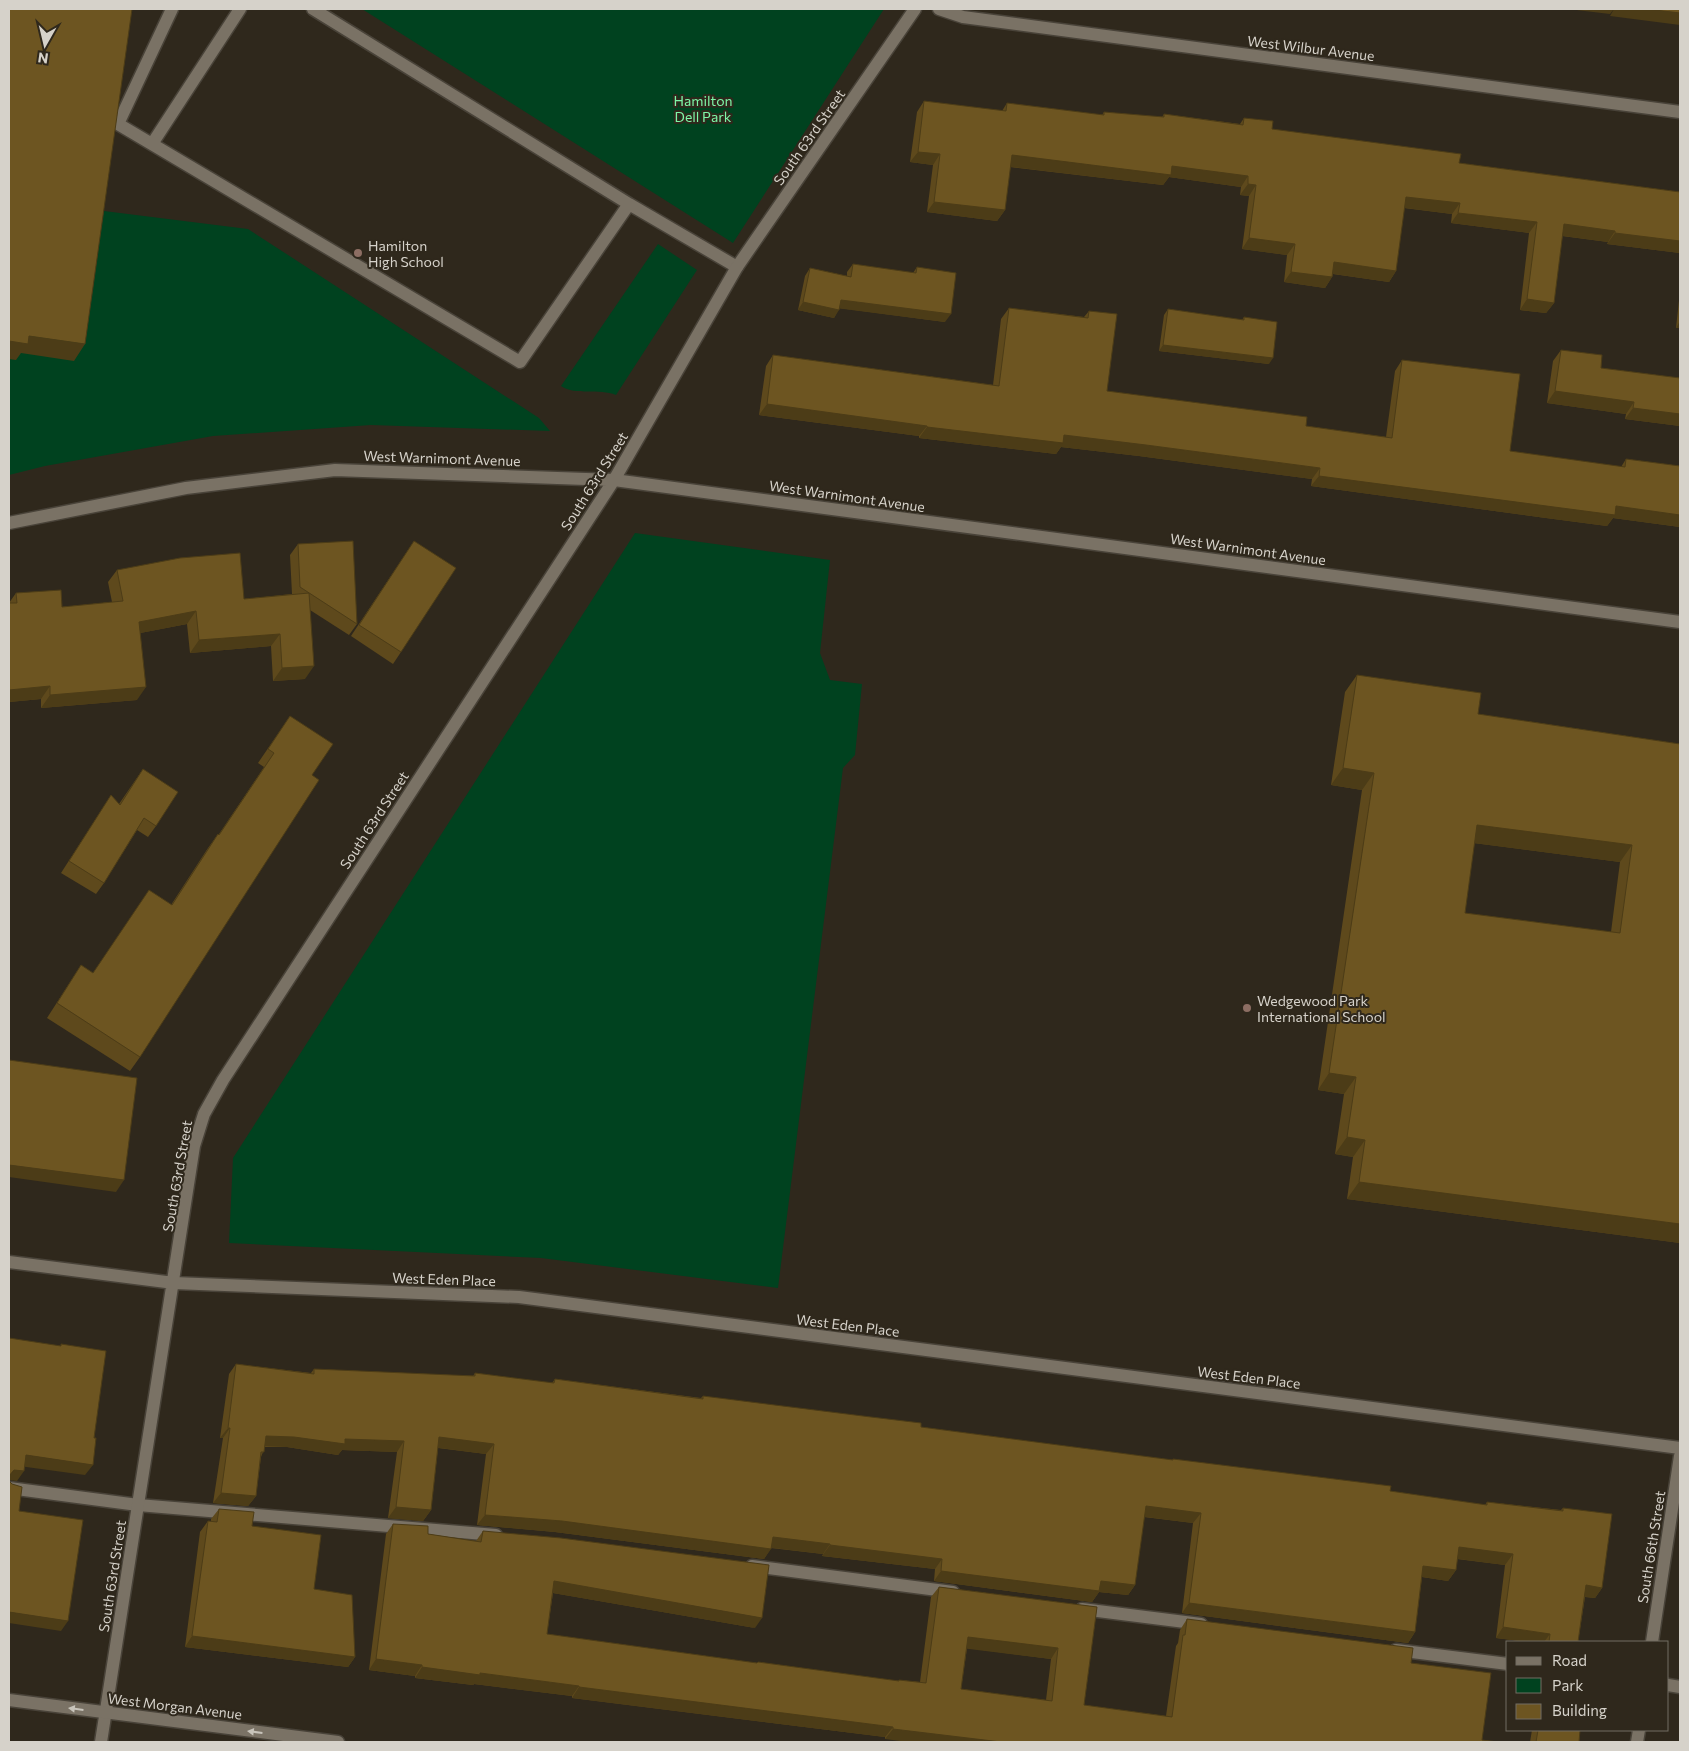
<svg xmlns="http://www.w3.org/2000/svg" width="1689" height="1751" viewBox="0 0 1689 1751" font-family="Commissioner,sans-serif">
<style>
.green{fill:#00421f}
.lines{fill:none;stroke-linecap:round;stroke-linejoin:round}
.lane-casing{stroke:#494339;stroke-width:15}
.street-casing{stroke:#494339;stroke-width:15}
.secondary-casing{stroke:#494339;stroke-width:15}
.lane{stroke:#7a7265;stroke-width:12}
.street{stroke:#7a7265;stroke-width:12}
.secondary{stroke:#7a7265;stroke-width:12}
.wall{fill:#5e491c;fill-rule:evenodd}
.shaded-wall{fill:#4c3c17}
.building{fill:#6d5521;stroke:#4c3c17;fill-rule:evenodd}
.oneway{fill:#c8c4bb}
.education-dot{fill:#8d6e63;stroke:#2f281c;stroke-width:2}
.labels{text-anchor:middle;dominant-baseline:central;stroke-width:4;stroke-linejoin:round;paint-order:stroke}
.street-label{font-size:14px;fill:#d6d2ca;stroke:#2f281c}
.park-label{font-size:14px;fill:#7ef7a8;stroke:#2f281c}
.poi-label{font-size:14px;fill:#d6d2ca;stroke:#2f281c;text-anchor:start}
</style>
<rect width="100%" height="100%" fill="#2f281c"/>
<path class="green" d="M 362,9 L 884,9 L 733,243 Z
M 104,211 L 248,229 L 539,418 L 550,431 L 371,425 L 213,436 L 45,466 L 9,475 L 9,351 Z
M 658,244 L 697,270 L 616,395 C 599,388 576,396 561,386 Z
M 635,533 L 830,560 L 820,653 L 830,680 L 862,684 L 855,755 L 843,768 L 778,1288 L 541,1258 L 229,1243 L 233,1158 Z"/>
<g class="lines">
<g class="lane-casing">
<path id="lane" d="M 172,9 L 118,124 L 520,362 L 629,204 L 737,267
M 313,9 L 629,204
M 152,144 L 240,9
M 9,1488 L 138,1505 L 496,1535
M 752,1566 L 953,1592
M 1082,1609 L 1201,1624
M 1396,1650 L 1508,1664
M 1668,1685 L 1680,1687"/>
</g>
<g class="street-casing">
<path id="street" d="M 939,9 L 963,17 L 1680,112
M 9,523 L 186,488 L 335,470 L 614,480 L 1680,622
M 9,1262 L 174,1283 L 519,1297 L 1680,1448
M 1652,1642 L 1680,1456
M 101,1742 L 194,1146 L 204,1114 L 223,1080 L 614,480 L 737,267 L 915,9
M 1637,1742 L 1639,1730"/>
</g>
<g class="secondary-casing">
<path id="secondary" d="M 9,1700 L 338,1742"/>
</g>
<use href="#lane" class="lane"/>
<use href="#street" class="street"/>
<use href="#secondary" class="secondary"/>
</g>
<path class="wall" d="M 924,101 L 1002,111 L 1007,103 L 1102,115 L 1104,112 L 1162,117 L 1164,114 L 1240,124 L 1244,118 L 1272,129 L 1459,163 L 1680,192 L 1680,253 L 1607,244 L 1608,242 L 1562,236 L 1554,303 L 1546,313 L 1520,310 L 1529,233 L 1451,223 L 1452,214 L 1404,208 L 1396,271 L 1389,282 L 1333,274 L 1332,277 L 1325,288 L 1284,282 L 1287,255 L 1242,249 L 1249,196 L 1240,195 L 1241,187 L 1169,177 L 1163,185 L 1010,167 L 1005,210 L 997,221 L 927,212 L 933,165 L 910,162 L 917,112 Z
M 853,264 L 913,273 L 917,267 L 945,322 L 839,308 L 834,318 L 798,310 L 805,276 L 810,268 L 847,276 L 847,272 Z
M 1680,291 L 1680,328 L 1676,328 Z
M 1009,308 L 1084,317 L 1089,311 L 1107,391 L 1306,426 L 1386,437 L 1395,371 L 1402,360 L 1510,451 L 1621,467 L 1626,459 L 1680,466 L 1680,527 L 1613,518 L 1607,526 L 1546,518 L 1311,486 L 1312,479 L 1139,456 L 1061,447 L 1056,454 L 919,438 L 919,436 L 759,415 L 766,366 L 773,355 L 993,385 L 1001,319 Z
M 1168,309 L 1242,320 L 1244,317 L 1269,364 L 1159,351 L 1164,315 Z
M 1561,350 L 1601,368 L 1680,378 L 1680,426 L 1625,419 L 1626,414 L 1547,403 L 1553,361 Z
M 414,541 L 401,652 L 393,664 L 351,636 Z
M 298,544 L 357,624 L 349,635 L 310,610 L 305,679 L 273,681 L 271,646 L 190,653 L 187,624 L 140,633 L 137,700 L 41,708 L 41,699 L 9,702 L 9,603 L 16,593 L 62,607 L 112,602 L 108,582 L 117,570 L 244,599 L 292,594 L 290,555 Z
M 1357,675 L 1478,714 L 1680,744 L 1680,1243 L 1347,1199 L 1353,1157 L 1335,1154 L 1344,1094 L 1318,1090 L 1362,790 L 1331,785 L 1345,692 ZM 1474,843 L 1620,862 L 1611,932 L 1465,913 Z
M 290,716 L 312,775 L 140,1057 L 130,1071 L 47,1018 L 81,965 L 93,973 L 171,905 L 208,848 L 218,834 L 219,834 L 264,767 L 258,763 Z
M 143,769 L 156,826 L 148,837 L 137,830 L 104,883 L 96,894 L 61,873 L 111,795 L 119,804 Z
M 236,1364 L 311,1373 L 314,1369 L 473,1376 L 475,1373 L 552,1383 L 555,1379 L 701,1398 L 703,1396 L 921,1427 L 1172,1460 L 1173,1459 L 1390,1491 L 1485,1505 L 1487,1502 L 1561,1510 L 1563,1508 L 1602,1588 L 1595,1598 L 1585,1597 L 1578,1642 L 1528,1642 L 1496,1638 L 1505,1565 L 1457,1559 L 1456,1570 L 1448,1581 L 1422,1577 L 1415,1632 L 1408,1643 L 1182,1613 L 1193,1523 L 1144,1517 L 1135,1585 L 1128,1595 L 1099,1592 L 1092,1602 L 934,1581 L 935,1569 L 822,1556 L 823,1554 L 771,1548 L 764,1559 L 555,1532 L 477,1525 L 486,1454 L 438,1448 L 431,1510 L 423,1521 L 388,1518 L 397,1452 L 342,1450 L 338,1455 L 287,1447 L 265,1447 L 261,1457 L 256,1496 L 248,1506 L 213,1503 L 223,1438 L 220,1438 L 229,1374 Z
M 219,1509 L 252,1526 L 314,1589 L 355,1657 L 348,1667 L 185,1647 L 200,1532 L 208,1521 L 211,1522 L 211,1519 Z
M 393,1524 L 428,1534 L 476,1541 L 483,1531 L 755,1628 L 553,1593 L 547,1634 L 757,1663 L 758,1662 L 898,1681 L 899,1680 L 920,1682 L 931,1597 L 939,1587 L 1097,1607 L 1084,1705 L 1166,1716 L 1176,1646 L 1178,1643 L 1180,1630 L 1187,1619 L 1411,1663 L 1482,1740 L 885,1739 L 885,1737 L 572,1698 L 572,1696 L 474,1684 L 473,1685 L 415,1678 L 415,1676 L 369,1670 L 386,1534 ZM 967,1648 L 1051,1659 L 1046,1700 L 961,1689 Z
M 1532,1730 L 1580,1730 L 1579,1742 L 1530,1742 Z"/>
<path class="shaded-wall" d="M 1568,9 L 1614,9 L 1610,14 Z
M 1614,9 L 1646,9 L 1680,13 L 1680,25 L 1610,16 Z
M 918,152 L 940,154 L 933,165 L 910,162 Z
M 1012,155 L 1172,166 L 1248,176 L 1241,187 L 1169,177 L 1163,185 L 1004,166 Z
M 1248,184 L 1256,185 L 1249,196 L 1240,195 Z
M 1406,197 L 1460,203 L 1452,214 L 1398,207 Z
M 934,202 L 1005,210 L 997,221 L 927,212 Z
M 1458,213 L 1537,222 L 1529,233 L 1451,223 Z
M 1564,224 L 1615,231 L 1608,242 L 1556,235 Z
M 1615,233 L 1680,241 L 1680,253 L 1607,244 Z
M 1249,238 L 1295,244 L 1287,255 L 1242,249 Z
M 1334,262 L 1396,271 L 1389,282 L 1327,273 Z
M 1291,272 L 1332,277 L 1325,288 L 1284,282 Z
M 1527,299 L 1554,303 L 1546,313 L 1520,310 Z
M 841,300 L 951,314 L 945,322 L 836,308 Z
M 803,302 L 839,310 L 834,318 L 798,310 Z
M 1680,321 L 1680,328 L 1676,328 Z
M 29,336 L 85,344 L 74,361 L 21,353 L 16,360 L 9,359 L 9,341 Z
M 1163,345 L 1273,358 L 1269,364 L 1159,351 Z
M 1555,391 L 1634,402 L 1626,414 L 1547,403 Z
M 767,404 L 927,426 L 919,436 L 759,415 Z
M 1633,408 L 1680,414 L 1680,426 L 1625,419 Z
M 927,427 L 1064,435 L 1146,445 L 1320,468 L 1312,479 L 1139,456 L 1061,447 L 1056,454 L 919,438 Z
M 1319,476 L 1616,506 L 1680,515 L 1680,527 L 1613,518 L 1607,526 L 1546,518 L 1311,486 Z
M 196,611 L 187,624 L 130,635 L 139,622 Z
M 280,634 L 271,646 L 190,653 L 199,640 Z
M 314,666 L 305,679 L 273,681 L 282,668 Z
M 50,686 L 41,699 L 9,702 L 9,690 Z
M 146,687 L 137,700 L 41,708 L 50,695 Z
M 1343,768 L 1374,773 L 1362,790 L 1331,785 Z
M 1477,825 L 1632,845 L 1620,862 L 1465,842 Z
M 1329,1073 L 1356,1077 L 1344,1094 L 1318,1090 Z
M 1347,1137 L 1365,1140 L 1353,1157 L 1335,1154 Z
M 9,1165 L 34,1168 L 124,1180 L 116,1192 L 9,1177 Z
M 1359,1182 L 1680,1224 L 1680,1243 L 1347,1199 Z
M 228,1428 L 230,1428 L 223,1438 L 220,1438 Z
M 266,1436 L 345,1439 L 404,1441 L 397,1452 L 342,1450 L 338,1455 L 287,1447 L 259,1446 Z
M 439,1437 L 494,1444 L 486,1454 L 432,1447 Z
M 26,1455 L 93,1465 L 85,1475 L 19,1466 Z
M 14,1470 L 24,1471 L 17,1481 L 9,1480 L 9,1476 Z
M 221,1493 L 256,1496 L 248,1506 L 213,1503 Z
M 1146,1506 L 1201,1513 L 1193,1523 L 1138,1516 Z
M 396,1507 L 431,1510 L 423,1521 L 388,1518 Z
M 485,1515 L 562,1521 L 771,1549 L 764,1559 L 555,1532 L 477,1525 Z
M 773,1537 L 830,1544 L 823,1554 L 765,1547 Z
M 830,1545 L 942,1559 L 935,1569 L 822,1556 Z
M 1459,1547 L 1513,1554 L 1505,1565 L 1451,1558 Z
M 1423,1566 L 1456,1570 L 1448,1581 L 1416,1576 Z
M 941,1571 L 1101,1581 L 1135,1585 L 1128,1595 L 1099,1592 L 1092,1602 L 934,1581 Z
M 554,1581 L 762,1618 L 755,1628 L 547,1592 Z
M 1586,1585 L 1602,1588 L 1595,1598 L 1579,1596 Z
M 1189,1603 L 1415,1632 L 1408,1643 L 1182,1613 Z
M 9,1612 L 68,1621 L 61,1631 L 9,1623 Z
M 1503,1627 L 1550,1634 L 1544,1642 L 1528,1642 L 1496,1638 Z
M 192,1636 L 355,1657 L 348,1667 L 185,1647 Z
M 968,1637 L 1058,1648 L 1051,1659 L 961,1648 Z
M 376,1659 L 422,1665 L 415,1676 L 369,1670 Z
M 422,1667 L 480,1673 L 579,1686 L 572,1696 L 474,1684 L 473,1685 L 415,1678 Z
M 579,1687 L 893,1727 L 885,1737 L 572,1698 Z
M 893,1729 L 1001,1742 L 908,1742 L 885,1739 Z"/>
<path class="building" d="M 9,9 L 132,9 L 85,344 L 29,336 L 28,344 L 9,341 Z
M 1646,9 L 1680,9 L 1680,13 Z
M 924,101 L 1006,111 L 1007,103 L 1104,115 L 1104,112 L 1164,117 L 1164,114 L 1243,125 L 1244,118 L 1273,121 L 1272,129 L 1461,154 L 1459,163 L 1680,192 L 1680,241 L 1615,233 L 1615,231 L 1564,224 L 1554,303 L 1527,299 L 1537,222 L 1458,213 L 1460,203 L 1406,197 L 1396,271 L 1334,262 L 1332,277 L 1291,272 L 1295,244 L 1249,238 L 1256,185 L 1248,184 L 1248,176 L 1172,166 L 1171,175 L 1012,155 L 1005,210 L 934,202 L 940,154 L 918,152 Z
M 853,264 L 916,273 L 917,267 L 956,273 L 951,314 L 841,300 L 839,310 L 803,302 L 810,268 L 851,277 Z
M 1009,308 L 1088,318 L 1089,311 L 1117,314 L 1107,391 L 1307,417 L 1306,426 L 1392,438 L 1402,360 L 1520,374 L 1510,451 L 1625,467 L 1626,459 L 1680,466 L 1680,515 L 1616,506 L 1615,515 L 1554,507 L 1319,476 L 1320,468 L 1146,445 L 1064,435 L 1063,443 L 927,427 L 927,426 L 767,404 L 773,355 L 999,386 Z
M 1168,309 L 1244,320 L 1244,317 L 1277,322 L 1273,358 L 1163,345 Z
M 1561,350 L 1602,355 L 1601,368 L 1680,378 L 1680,414 L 1633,408 L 1634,402 L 1555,391 Z
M 353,541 L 357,624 L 300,587 L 298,544 Z
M 414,541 L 456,568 L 401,652 L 359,625 Z
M 240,553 L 244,599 L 309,593 L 314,666 L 282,668 L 280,634 L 199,640 L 196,611 L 139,622 L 146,687 L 50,695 L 50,686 L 9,690 L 9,603 L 17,603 L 16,593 L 61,590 L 62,607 L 123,601 L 117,570 L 180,558 Z
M 1357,675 L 1481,693 L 1478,714 L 1680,744 L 1680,1224 L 1359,1182 L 1365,1140 L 1347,1137 L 1356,1077 L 1329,1073 L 1374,773 L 1343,768 ZM 1477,825 L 1632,845 L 1620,933 L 1465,913 Z
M 290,716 L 333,744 L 312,775 L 319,780 L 140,1057 L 57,1003 L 81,965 L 93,973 L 149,890 L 172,905 L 218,834 L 219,835 L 274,753 L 268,749 Z
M 143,769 L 178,792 L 156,826 L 144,818 L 104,883 L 69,861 L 111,795 L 120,805 Z
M 9,1060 L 137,1078 L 124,1180 L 9,1165 Z
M 9,1338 L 61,1346 L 61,1344 L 106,1351 L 94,1438 L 96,1438 L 93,1465 L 26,1455 L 24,1471 L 14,1470 L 9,1476 Z
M 236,1364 L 314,1374 L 314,1369 L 475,1376 L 475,1373 L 554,1383 L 555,1379 L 703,1399 L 703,1396 L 871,1417 L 921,1423 L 921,1427 L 1173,1460 L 1173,1459 L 1391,1486 L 1390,1491 L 1487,1505 L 1487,1502 L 1563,1511 L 1563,1508 L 1612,1514 L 1602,1588 L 1586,1585 L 1578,1642 L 1549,1642 L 1550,1634 L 1503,1627 L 1513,1554 L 1459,1547 L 1456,1570 L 1423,1566 L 1415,1632 L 1189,1603 L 1201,1513 L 1146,1506 L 1135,1585 L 1101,1581 L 1099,1591 L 941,1571 L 942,1559 L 830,1545 L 830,1544 L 773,1537 L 771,1549 L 562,1521 L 485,1515 L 494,1444 L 439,1437 L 431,1510 L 396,1507 L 404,1441 L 345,1439 L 345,1444 L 294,1437 L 266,1436 L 264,1452 L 261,1452 L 256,1496 L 221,1493 L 230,1428 L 228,1428 Z
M 9,1481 L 12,1484 L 22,1487 L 19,1511 L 83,1520 L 68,1621 L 9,1612 Z
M 219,1509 L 254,1512 L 252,1526 L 321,1535 L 314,1589 L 352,1595 L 355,1657 L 192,1636 L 208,1521 L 217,1522 Z
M 393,1524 L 428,1526 L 428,1534 L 481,1542 L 483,1531 L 561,1538 L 769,1565 L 762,1618 L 554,1581 L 547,1634 L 757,1663 L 758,1662 L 899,1681 L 899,1680 L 926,1683 L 939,1587 L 1097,1607 L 1084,1705 L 1172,1717 L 1183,1635 L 1185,1635 L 1187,1619 L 1413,1648 L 1411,1663 L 1491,1673 L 1482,1740 L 1498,1742 L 1001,1742 L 893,1729 L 893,1727 L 579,1687 L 579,1686 L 480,1673 L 480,1675 L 422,1667 L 422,1665 L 376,1659 ZM 968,1637 L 1058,1648 L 1052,1701 L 961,1689 Z
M 1538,1730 L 1580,1730 L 1579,1742 L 1536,1742 Z"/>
<defs><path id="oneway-solid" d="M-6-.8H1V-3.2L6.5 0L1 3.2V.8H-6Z" transform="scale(1.25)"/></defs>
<g class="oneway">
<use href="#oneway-solid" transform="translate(76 1709) rotate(-173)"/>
<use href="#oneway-solid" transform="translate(255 1732) rotate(-173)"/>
</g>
<g class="education-dot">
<circle cx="358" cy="253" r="5"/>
<circle cx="1247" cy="1008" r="5"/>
</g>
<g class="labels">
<g class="street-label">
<text transform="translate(1311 48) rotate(7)">West Wilbur Avenue</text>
<text transform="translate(809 137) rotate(-55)">South 63rd Street</text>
<text transform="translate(442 458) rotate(2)">West Warnimont Avenue</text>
<text transform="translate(594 481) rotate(-58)">South 63rd Street</text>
<text transform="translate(847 496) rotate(8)">West Warnimont Avenue</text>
<text transform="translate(1248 549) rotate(8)">West Warnimont Avenue</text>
<text transform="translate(374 820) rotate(-57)">South 63rd Street</text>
<text transform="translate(177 1176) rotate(-80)">South 63rd Street</text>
<text transform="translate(444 1279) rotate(2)">West Eden Place</text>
<text transform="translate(848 1325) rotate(7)">West Eden Place</text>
<text transform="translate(1249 1377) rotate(7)">West Eden Place</text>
<text transform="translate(1651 1547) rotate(-81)">South 66th Street</text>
<text transform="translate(112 1576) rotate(-81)">South 63rd Street</text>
<text transform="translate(175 1706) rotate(7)">West Morgan Avenue</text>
</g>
<g class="park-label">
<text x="703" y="100">Hamilton<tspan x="703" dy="16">Dell Park</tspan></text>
</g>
<g class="poi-label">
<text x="368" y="245">Hamilton<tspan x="368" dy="16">High School</tspan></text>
<text x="1257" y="1000">Wedgewood Park<tspan x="1257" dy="16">International School</tspan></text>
</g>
</g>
<rect width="1689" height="1751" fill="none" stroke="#d6d2ca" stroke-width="20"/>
<rect x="1506" y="1641" width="162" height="90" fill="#2f281c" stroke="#726c62"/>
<rect x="1516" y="1657" width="25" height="8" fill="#7a7265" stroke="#726c62"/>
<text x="1552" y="1666" font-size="15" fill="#d6d2ca">Road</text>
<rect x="1516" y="1678" width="25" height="15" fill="#00421f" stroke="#726c62"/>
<text x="1552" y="1691" font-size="15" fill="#d6d2ca">Park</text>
<rect x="1516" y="1704" width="25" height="15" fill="#6d5521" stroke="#726c62"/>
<text x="1552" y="1716" font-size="15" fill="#d6d2ca">Building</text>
<g transform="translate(45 45) rotate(188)" stroke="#2f281c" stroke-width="4" paint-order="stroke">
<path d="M0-4L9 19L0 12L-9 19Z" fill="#d6d2ca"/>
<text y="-8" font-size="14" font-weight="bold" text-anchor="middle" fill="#d6d2ca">N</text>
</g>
</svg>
